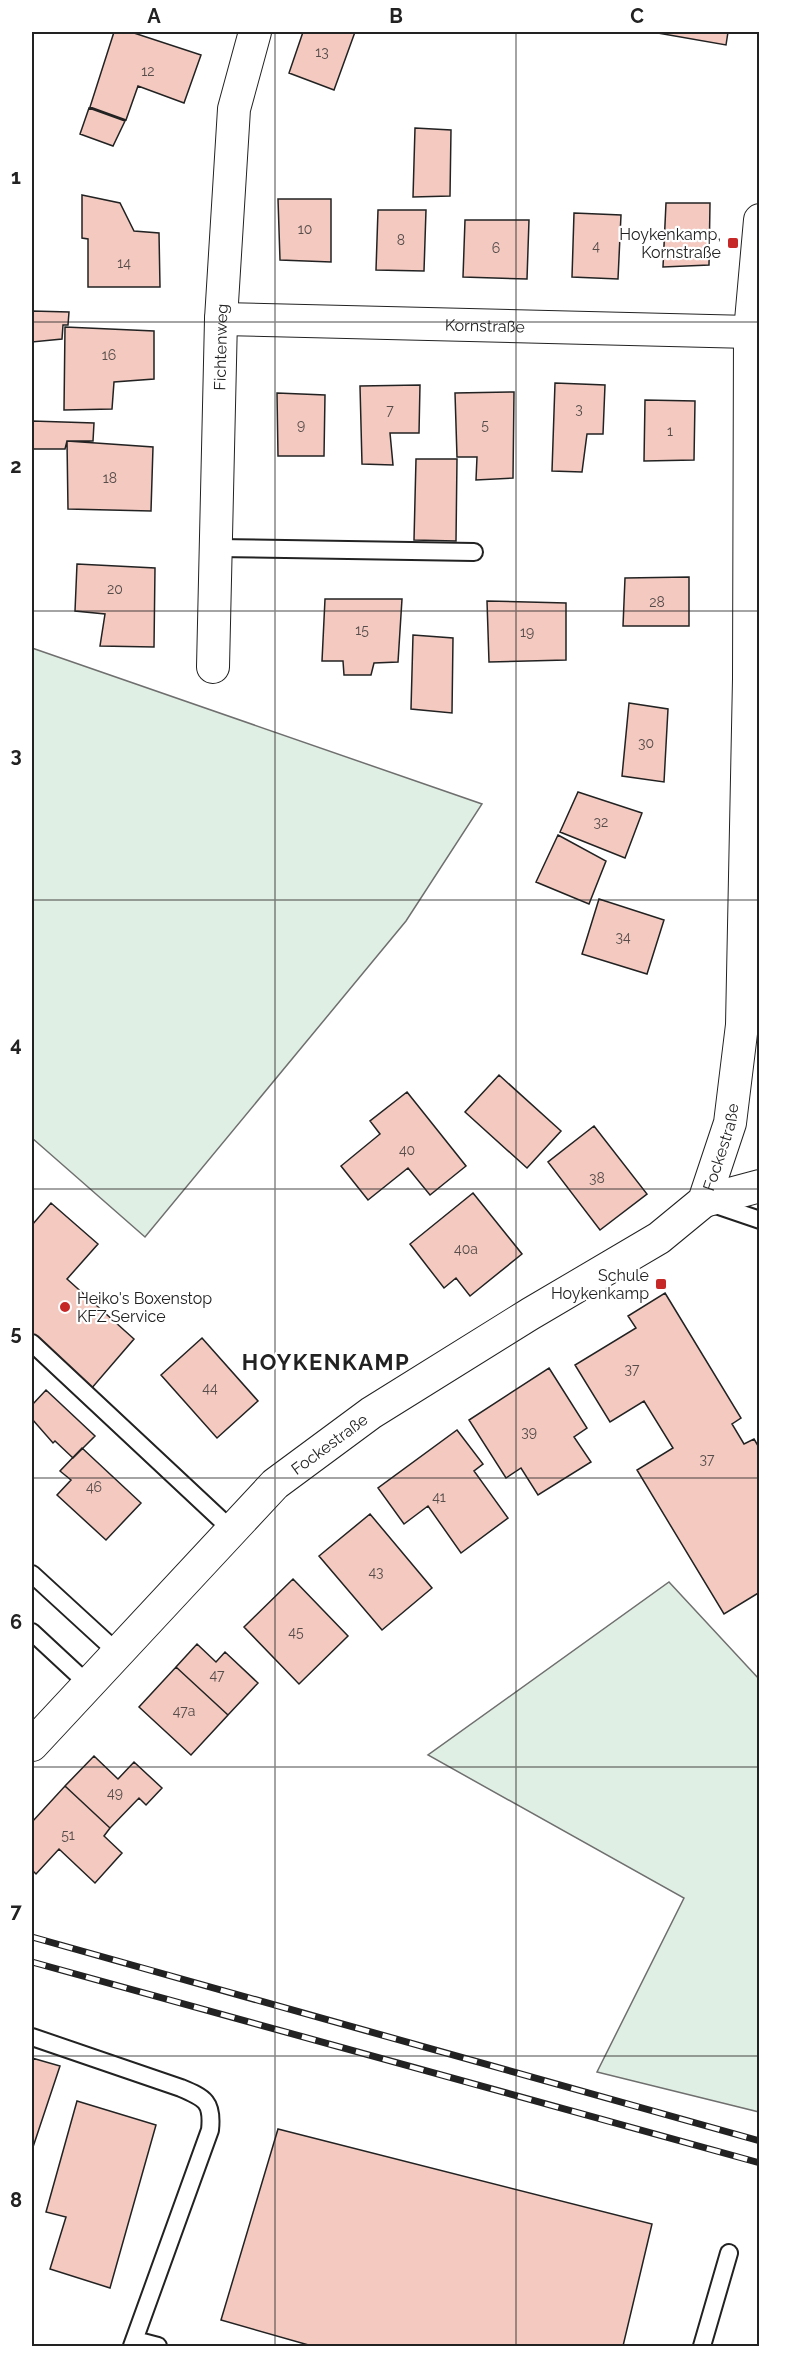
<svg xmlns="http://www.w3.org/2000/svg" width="791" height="2378" viewBox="0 0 791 2378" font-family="Raleway,sans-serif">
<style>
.green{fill:#e0efe3;stroke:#6f6f6f;stroke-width:1.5}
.building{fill:#f3c9c0;stroke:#222;stroke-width:1.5}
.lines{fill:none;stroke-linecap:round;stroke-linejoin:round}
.lane-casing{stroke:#222;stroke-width:20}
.street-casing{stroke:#222;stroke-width:34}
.lane{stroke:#fff;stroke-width:16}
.street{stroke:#fff;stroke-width:32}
.rail-casing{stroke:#222;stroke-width:7}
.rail{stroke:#fff;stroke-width:4.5;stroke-dasharray:14;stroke-linecap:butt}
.grid{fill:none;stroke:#222;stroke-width:1.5;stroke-opacity:0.55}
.poi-dot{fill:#c62828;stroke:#fff;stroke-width:2}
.labels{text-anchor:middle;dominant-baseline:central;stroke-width:4.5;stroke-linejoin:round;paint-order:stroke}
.number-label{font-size:14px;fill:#564c4a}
.poi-label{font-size:16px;fill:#222;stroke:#fff;text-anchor:end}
.street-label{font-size:16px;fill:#222;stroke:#fff}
.district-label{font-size:22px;font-weight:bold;letter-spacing:1.5px;fill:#222;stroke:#fff}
.neatline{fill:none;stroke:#222;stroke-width:2}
.grid-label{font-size:20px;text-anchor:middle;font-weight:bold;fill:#222}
</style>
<rect width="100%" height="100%" fill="#fff"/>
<path class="green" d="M 32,648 L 482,804 L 406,921 L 145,1237 L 32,1138 Z
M 669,1582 L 759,1679 L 759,2112 L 597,2072 L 684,1898 L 428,1755 Z"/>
<path class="building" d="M 114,32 L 131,32 L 201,55 L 184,103 L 138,86 L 126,120 L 90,107 Z
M 303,32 L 355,32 L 334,90 L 289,73 Z
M 652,32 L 728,32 L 726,45 Z
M 89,108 L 125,121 L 113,146 L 80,134 Z
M 415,128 L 451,130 L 450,196 L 413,197 Z
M 82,195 L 120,203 L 134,231 L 159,233 L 160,287 L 88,287 L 88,239 L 82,238 Z
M 278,199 L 331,199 L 331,262 L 280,260 Z
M 666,203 L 710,203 L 709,265 L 663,267 Z
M 378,210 L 426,210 L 424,271 L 376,270 Z
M 574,213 L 621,215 L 618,279 L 572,277 Z
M 465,220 L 529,220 L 527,279 L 463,277 Z
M 32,311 L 69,312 L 68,325 L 63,325 L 62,339 L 32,342 Z
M 65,327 L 154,331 L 154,379 L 114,382 L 112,409 L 64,410 Z
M 555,383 L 605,385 L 603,434 L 587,434 L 582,472 L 552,471 Z
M 420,385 L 419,433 L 390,433 L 393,465 L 362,464 L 360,386 Z
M 514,392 L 513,478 L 476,480 L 477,457 L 457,457 L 455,393 Z
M 277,393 L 325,395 L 324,456 L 278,456 Z
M 645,400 L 695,401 L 694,460 L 644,461 Z
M 32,421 L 94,423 L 93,441 L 67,441 L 65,449 L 32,449 Z
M 67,441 L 153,447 L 151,511 L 68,509 Z
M 416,459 L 457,459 L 456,541 L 414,540 Z
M 77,564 L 155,568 L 154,647 L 100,646 L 105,614 L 75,611 Z
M 689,577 L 689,626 L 623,626 L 625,578 Z
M 325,599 L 402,599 L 398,662 L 374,663 L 371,675 L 344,675 L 343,661 L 322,661 Z
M 487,601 L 566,603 L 566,660 L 489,662 Z
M 413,635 L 453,638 L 452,713 L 411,709 Z
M 629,703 L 668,709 L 664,782 L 622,776 Z
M 578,792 L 642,813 L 625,858 L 560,832 Z
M 558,835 L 606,861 L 589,904 L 536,882 Z
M 599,899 L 664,920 L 647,974 L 582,954 Z
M 499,1075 L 561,1131 L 527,1168 L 465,1112 Z
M 407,1092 L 466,1166 L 430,1195 L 408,1168 L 368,1200 L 341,1166 L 380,1134 L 370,1121 Z
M 594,1126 L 647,1194 L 600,1230 L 548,1162 Z
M 473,1193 L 522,1254 L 470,1296 L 456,1278 L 444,1288 L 410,1244 Z
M 51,1203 L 98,1244 L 67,1279 L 134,1339 L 91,1389 L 32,1336 L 32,1225 Z
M 665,1293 L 741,1418 L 732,1424 L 744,1444 L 754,1439 L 760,1449 L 760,1592 L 724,1614 L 637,1470 L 673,1448 L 644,1401 L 610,1422 L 575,1365 L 636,1328 L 628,1316 Z
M 202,1338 L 258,1401 L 217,1438 L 161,1375 Z
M 549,1368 L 587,1428 L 574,1437 L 591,1462 L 538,1495 L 521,1468 L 506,1478 L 469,1420 Z
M 46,1390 L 95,1436 L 73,1458 L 55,1441 L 53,1443 L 32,1419 L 32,1405 Z
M 457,1430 L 483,1464 L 474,1471 L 508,1518 L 461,1553 L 428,1506 L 404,1524 L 378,1488 Z
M 82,1448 L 141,1503 L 106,1540 L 57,1495 L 71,1480 L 60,1471 Z
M 370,1514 L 432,1588 L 382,1630 L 319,1556 Z
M 293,1579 L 348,1636 L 299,1684 L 244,1627 Z
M 197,1644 L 216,1662 L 225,1652 L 258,1683 L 228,1715 L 176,1667 Z
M 176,1667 L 228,1715 L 191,1755 L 139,1707 Z
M 94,1756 L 118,1779 L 134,1762 L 162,1788 L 146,1805 L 139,1798 L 110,1828 L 65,1786 Z
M 65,1786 L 110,1828 L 104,1836 L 122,1853 L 95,1883 L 59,1849 L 36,1874 L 32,1870 L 32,1822 Z
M 32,2058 L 60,2066 L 32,2150 Z
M 77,2101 L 156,2125 L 110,2288 L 50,2269 L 66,2217 L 46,2212 Z
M 278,2129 L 652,2224 L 623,2346 L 312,2346 L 221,2320 Z"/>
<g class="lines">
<g class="lane-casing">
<path id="lane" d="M 216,548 L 474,552
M 710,1203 L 760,1220
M 32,1343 L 232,1530
M 32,1574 L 117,1652
M 32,1632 L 88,1684
M 32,2037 L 181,2088 C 205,2098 213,2102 210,2130 L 132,2346
M 135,2340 L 158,2346
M 702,2346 L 729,2253"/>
</g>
<g class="street-casing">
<g id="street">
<path id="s1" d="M 221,319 L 750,332"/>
<path id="s2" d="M 213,667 L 221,319 L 234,109 L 255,32"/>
<path d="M 704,1201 L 760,1186"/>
<path id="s3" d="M 32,1745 L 275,1484 L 371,1413 L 530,1314 L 659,1238 L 704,1201 L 730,1123 L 742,1025 L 749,679 L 750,332 L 760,220"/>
</g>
</g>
<use href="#lane" class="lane"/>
<use href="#street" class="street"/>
<g class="rail-casing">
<path id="rail" d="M 32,1937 L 760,2141
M 32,1962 L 760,2163"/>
</g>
<use href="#rail" class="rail"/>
</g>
<path class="grid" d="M 275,32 L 275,2346M 516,32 L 516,2346M 32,322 L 760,322M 32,611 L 760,611M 32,900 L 760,900M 32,1189 L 760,1189M 32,1478 L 760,1478M 32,1767 L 760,1767M 32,2056 L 760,2056"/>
<g class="poi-dot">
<rect x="727" y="237" width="12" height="12" rx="3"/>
<rect x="655" y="1278" width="12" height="12" rx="3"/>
<circle cx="65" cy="1307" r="6"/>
</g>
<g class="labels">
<g class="number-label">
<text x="322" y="52">13</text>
<text x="148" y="71">12</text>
<text x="305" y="229">10</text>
<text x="401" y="240">8</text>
<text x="596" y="246">4</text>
<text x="496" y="248">6</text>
<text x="124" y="263">14</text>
<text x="109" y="355">16</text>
<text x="579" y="409">3</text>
<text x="390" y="410">7</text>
<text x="301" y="425">9</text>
<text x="485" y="425">5</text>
<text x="670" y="431">1</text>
<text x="110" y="478">18</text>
<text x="115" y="589">20</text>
<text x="657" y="602">28</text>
<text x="362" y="630">15</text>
<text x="527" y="632">19</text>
<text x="646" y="743">30</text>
<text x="601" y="822">32</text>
<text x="623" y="937">34</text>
<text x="407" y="1150">40</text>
<text x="597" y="1178">38</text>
<text x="466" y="1249">40a</text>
<text x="632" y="1369">37</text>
<text x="210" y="1388">44</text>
<text x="529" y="1432">39</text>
<text x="707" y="1459">37</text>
<text x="94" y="1487">46</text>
<text x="439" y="1497">41</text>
<text x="376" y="1572">43</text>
<text x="296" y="1632">45</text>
<text x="217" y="1675">47</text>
<text x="184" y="1711">47a</text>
<text x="115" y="1793">49</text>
<text x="68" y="1835">51</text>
</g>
<g class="poi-label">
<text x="721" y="234">Hoykenkamp,<tspan x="721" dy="18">Kornstraße</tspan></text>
<text x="649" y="1275">Schule<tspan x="649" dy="18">Hoykenkamp</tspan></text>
<text x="77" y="1298" text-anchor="start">Heiko's Boxenstop<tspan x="77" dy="18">KFZ Service</tspan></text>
</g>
<g class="street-label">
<text stroke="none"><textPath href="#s1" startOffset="264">Kornstraße</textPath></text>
<text stroke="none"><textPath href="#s2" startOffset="320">Fichtenweg</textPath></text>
<text stroke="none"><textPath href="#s3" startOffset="928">Fockestraße</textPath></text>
<text stroke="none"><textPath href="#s3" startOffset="424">Fockestraße</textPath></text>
</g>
<g class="district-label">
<text x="326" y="1362">HOYKENKAMP</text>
</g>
</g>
<rect width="791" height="2378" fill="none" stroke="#ffffff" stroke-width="66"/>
<rect x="33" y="33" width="725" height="2312" class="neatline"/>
<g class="grid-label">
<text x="154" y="23">A</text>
<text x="396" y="23">B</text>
<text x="637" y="23">C</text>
<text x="16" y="184">1</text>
<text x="16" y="473">2</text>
<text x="16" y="762">3</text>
<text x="16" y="1051">4</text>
<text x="16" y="1340">5</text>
<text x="16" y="1629">6</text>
<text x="16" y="1918">7</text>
<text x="16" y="2207">8</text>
</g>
</svg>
